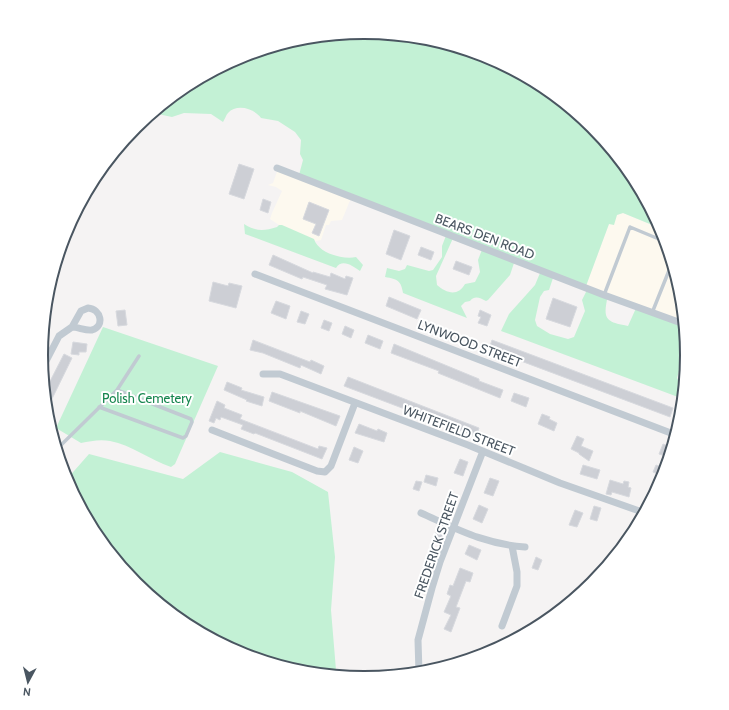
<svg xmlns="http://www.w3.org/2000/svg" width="729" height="710" viewBox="0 0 729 710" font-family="Cabin,sans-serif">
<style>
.commercial{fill:#fdf9ef}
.green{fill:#c3f1d5;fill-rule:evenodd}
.building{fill:#cdcfd5;stroke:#d7d9de}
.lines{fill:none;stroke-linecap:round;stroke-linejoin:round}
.service{stroke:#c1cad2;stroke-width:3.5}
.minor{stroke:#c1cad2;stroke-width:7}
.labels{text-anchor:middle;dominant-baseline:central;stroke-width:4;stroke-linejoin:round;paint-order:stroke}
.street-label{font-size:13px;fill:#4a5661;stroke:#fff}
.park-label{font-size:13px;fill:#17864f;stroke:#fff}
.rim{fill:none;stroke:#4a5661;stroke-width:2}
</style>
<rect width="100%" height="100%" fill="#f5f3f3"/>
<path class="commercial" d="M 278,169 L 351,198 L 342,220 L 331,221 L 329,225 L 326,225 L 321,240 L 316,241 L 279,225 L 270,219 L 272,213 L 282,191 L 276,187 L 268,185 L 273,183 Z
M 623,213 L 662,229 L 681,292 L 684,323 L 586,286 L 609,224 L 617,215 Z"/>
<path class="green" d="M 365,32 L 428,38 L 488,57 L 544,87 L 593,127 L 633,176 L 662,229 L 623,213 L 617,215 L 614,225 L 609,224 L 586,286 L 553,278 L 549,290 L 544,291 L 540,297 L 535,320 L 537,326 L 550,334 L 568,339 L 574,337 L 585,311 L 582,300 L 587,290 L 608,295 C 603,318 604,322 628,326 L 637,306 L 684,323 L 687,347 L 681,349 L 680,368 L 677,378 L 679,381 L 678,397 L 501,331 L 509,314 L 535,285 L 540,273 L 515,260 L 510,275 L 488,300 L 486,301 C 480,298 475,295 470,301 L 465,302 L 461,306 L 467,318 L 403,293 C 401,281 398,279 385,277 L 387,268 L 399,271 L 405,269 L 407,265 L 429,271 L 433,270 L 442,257 L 442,246 L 447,233 L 299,175 L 303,160 L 300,154 L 301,140 L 295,132 L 278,121 L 261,118 C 255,109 237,103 228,113 C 226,115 225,119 223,122 L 211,114 L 184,113 L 172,117 L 153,113 L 185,86 L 241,57 L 302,38 ZM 454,236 L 483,247 L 478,260 L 480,272 L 475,282 L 465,284 C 458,297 446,293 437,285 L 436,276 Z
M 244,224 C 257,232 264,231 277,227 L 279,225 L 282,225 L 314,239 C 318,253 343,260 356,257 L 363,265 L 360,271 C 353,266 342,258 336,268 L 245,234 Z
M 103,327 L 218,366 L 175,464 L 171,467 C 150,460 132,445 110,441 C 101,439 90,441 81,443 L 56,428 Z
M 220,452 L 292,472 L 328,492 L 335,557 L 331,610 L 336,670 L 333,675 L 301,672 L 241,653 L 185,623 L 136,583 L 113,553 L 96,534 L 67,479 L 89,454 L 183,479 Z"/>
<path class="building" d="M 239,164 L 254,169 L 244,199 L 229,194 Z
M 263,199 L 271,202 L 268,213 L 260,210 Z
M 309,202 L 329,210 L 319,236 L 312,233 L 316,224 L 303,219 Z
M 394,230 L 410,236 L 401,260 L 386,254 Z
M 421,247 L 434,252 L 431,260 L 418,255 Z
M 273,255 L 313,273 L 313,272 L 330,277 L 331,273 L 345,279 L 346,276 L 353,278 L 347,295 L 325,289 L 327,285 L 303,277 L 302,279 L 269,265 Z
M 456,261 L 472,267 L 469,275 L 453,269 Z
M 213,282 L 228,286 L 229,283 L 242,286 L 236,308 L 209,301 Z
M 389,297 L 421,310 L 417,319 L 386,306 Z
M 553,298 L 577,307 L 570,327 L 546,319 Z
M 276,301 L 290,306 L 286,319 L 271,313 Z
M 125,310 L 127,325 L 118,326 L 116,311 Z
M 480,310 L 491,315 L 487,326 L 478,323 L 481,317 L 478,316 Z
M 301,311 L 309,314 L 305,324 L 297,322 Z
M 324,320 L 332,323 L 329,331 L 321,328 Z
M 345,326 L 354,330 L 351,338 L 342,334 Z
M 368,335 L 383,341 L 380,349 L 365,343 Z
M 253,340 L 310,362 L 311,360 L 324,366 L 321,374 L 301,365 L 300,368 L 263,353 L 250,350 Z
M 492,340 L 673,408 L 670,417 L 489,349 Z
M 73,342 L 87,344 L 86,352 L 79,352 L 79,355 L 71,354 Z
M 394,344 L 479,379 L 479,381 L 503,390 L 500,398 L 438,373 L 439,371 L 391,353 Z
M 64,354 L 72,358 L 47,409 L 45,391 Z
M 348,377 L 479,428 L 476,436 L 344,386 Z
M 227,382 L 242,388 L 241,390 L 264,397 L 262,406 L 246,401 L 247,400 L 224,390 Z
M 272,392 L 340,416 L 336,426 L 300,411 L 300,413 L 269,401 Z
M 514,393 L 529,398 L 526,407 L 511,401 Z
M 217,401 L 225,405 L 224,408 L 242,415 L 240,419 L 318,449 L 319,446 L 327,448 L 322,459 L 255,433 L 254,434 L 241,429 L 243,425 L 221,417 L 220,420 L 216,418 L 214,423 L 209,421 Z
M 542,414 L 550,417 L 549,419 L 557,423 L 554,431 L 538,424 Z
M 359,424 L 377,431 L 378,429 L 387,433 L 384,442 L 355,433 Z
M 577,436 L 584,439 L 581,446 L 593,451 L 589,461 L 579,454 L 579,453 L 571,449 Z
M 663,444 L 672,447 L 669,457 L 659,454 Z
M 354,447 L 363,451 L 358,463 L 349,460 Z
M 460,459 L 468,462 L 463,476 L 454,473 Z
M 583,465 L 600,470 L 597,479 L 580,474 Z
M 656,465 L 665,468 L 662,476 L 653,472 Z
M 426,475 L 438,478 L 436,486 L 424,482 Z
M 490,478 L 499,481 L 493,496 L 484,493 Z
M 610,480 L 623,484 L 624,481 L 629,482 L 628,487 L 631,488 L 629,497 L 612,492 L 611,495 L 606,494 Z
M 416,481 L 422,482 L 419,491 L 413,489 Z
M 479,505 L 488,509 L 482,523 L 473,519 Z
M 594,506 L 601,508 L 597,521 L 590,519 Z
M 575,510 L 583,513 L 577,527 L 569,525 Z
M 437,530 L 444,533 L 440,544 L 432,541 Z
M 469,545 L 481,550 L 477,560 L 465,554 Z
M 536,557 L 542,560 L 538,570 L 532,568 Z
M 460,568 L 473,573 L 470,582 L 466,581 L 456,607 L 460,608 L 451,632 L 444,629 L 451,615 L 444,612 L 451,596 L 447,594 L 450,585 L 453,586 Z"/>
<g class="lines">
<path class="service" d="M 604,295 L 630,227 L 666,242
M 652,313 L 672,263
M 99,407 L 183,438 L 186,436 L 192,422 L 191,419 L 117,390
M 57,449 L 117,390 L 139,356"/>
<path class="minor" d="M 277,168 L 604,295 L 684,324
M 255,274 L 676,435
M 88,308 C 101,309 105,326 92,330 C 86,331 78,327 72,327 L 81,311 Z
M 43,367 L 59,336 L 72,327
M 263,374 L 280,374 L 468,445 L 560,483 L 645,513
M 212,430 L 317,471 L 325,472 L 331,466 L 355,403
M 421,513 C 457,529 484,544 525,547
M 502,626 L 517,586 L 517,572 L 512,546
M 419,673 L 418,640 L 432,588 L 440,562 L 483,451"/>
</g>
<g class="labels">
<g class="street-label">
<text transform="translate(485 236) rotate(21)">BEARS DEN ROAD</text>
<text transform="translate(470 343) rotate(21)">LYNWOOD STREET</text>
<text transform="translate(459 430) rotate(21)">WHITEFIELD STREET</text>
<text transform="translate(436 545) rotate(-71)">FREDERICK STREET</text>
</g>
<g class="park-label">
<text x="147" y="398">Polish Cemetery</text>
</g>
</g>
<path d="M0 0H729V710H0ZM48 355a316 316 0 1 1 632 0a316 316 0 1 1-632 0Z" fill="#fff" fill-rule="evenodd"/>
<path class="rim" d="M48 355a316 316 0 1 1 632 0a316 316 0 1 1-632 0Z"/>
<g transform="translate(28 682) rotate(187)" stroke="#ffffff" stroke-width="3" paint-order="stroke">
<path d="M0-3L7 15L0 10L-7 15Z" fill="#4a5661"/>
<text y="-6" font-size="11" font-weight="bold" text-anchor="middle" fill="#4a5661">N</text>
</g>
</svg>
